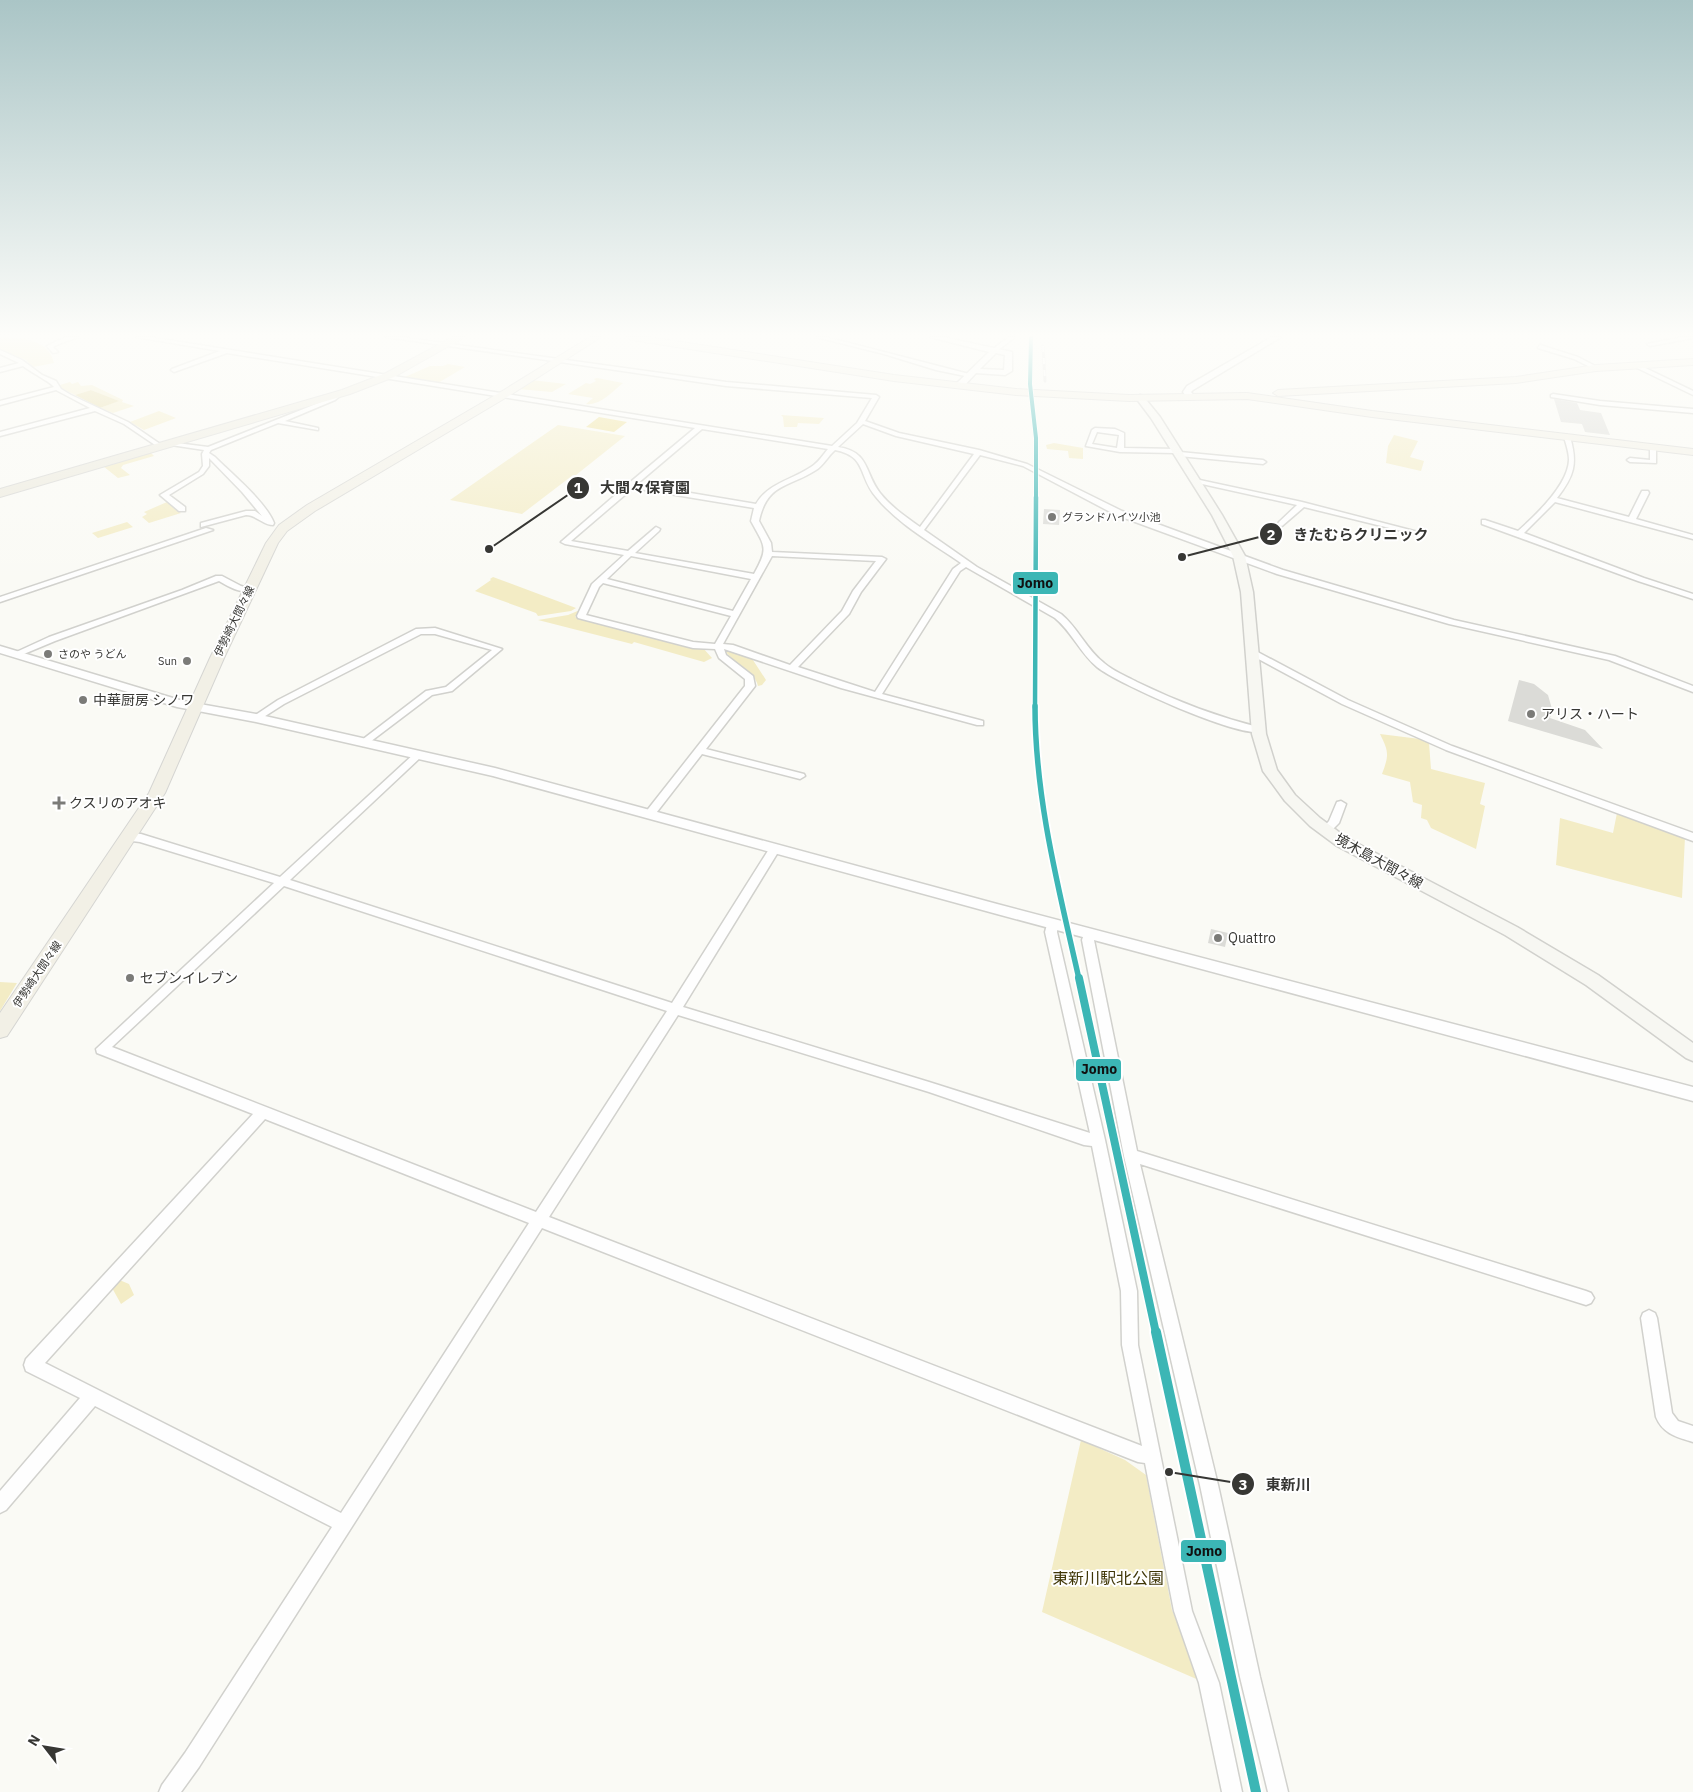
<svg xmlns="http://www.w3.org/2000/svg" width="1693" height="1792" viewBox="0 0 1693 1792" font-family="'IBM Plex Sans','Noto Sans JP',sans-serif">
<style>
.green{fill:#f3ecc5}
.forest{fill:#e3d79a}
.water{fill:#eddf92}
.building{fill:#dbdbd7}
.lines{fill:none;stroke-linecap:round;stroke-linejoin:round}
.minor-casing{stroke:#d1d1cd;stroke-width:3}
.tertiary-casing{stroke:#d1d1cd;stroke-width:3}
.secondary-casing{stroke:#d1d1cd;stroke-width:3}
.primary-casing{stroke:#d5d5d2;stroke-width:2}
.trunk-casing{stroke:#d5d5d2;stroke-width:2}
.minor{fill:#fefefe;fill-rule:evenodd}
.tertiary{fill:#fefefe;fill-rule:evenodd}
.secondary{fill:#f7f7f2;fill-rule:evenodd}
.primary{fill:#f2f0e6;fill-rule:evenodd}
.trunk{fill:#eceade;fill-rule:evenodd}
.rail-casing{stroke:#dededc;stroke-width:3}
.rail{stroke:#fff;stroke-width:2;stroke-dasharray:6;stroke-linecap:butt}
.rail-1-far4-casing{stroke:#fff;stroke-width:5.5}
.rail-1-far3-casing{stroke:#fff;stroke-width:7}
.rail-1-far2-casing{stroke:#fff;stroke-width:9}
.rail-1-far1-casing{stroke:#fff;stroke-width:11}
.rail-1-casing{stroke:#fff;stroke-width:14}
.rail-1-far4{stroke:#3cb6b5;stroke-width:4}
.rail-1-far3{stroke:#3cb6b5;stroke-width:4.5}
.rail-1-far2{stroke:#3cb6b5;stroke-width:5.5}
.rail-1-far1{stroke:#3cb6b5;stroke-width:8}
.rail-1{stroke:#3cb6b5;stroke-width:10}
.poi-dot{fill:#7b7b78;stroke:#fff;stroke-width:2}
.labels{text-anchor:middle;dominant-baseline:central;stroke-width:4;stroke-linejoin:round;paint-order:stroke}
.far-poi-label{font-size:11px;fill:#373734;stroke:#fff;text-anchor:start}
.far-street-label{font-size:11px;fill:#373734;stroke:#fff}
.poi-label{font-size:14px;fill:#373734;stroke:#fff;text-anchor:start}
.street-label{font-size:14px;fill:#373734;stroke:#fff}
.near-park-label{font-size:16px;fill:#3f3607;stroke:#fff}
.leader{fill:none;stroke:#373734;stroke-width:2}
.callout-dot{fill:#373734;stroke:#fff;stroke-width:2}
.mark-label{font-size:15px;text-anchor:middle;font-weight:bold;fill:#fff}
.callout-label{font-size:15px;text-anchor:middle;font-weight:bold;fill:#373734;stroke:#fff;stroke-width:4;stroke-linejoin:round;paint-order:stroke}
.line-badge{stroke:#fff;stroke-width:2}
.pale-badge-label{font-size:14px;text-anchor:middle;font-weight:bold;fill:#111}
</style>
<rect width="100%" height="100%" fill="#fafaf5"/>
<path class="green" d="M 0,337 C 20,337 49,339 54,363 L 33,367 L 26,360 L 0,350 Z
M 448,364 L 465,367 L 438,383 L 405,377 L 430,366 L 443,366 Z
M 597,378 L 623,383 C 613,391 600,406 586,404 L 593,398 L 568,394 L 586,383 L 590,384 L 596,381 L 594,379 Z
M 531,380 L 566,384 L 552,392 L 518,389 Z
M 70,382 L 72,384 L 78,382 L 81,386 L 92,385 L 123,400 L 122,402 L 134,406 L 113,413 L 100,408 L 118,401 L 91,390 L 75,395 L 61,388 L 60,385 Z
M 159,411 L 176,418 L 144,430 L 130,422 Z
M 781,415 L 824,418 L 819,424 L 798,423 L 797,427 L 784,427 L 783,417 Z
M 558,425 L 625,436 L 576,475 L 573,475 L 522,514 L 450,500 Z
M 1394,435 L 1418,441 L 1410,457 L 1424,461 L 1421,471 L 1386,463 L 1388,446 Z
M 1054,443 L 1083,448 L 1083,459 L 1069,458 L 1068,451 L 1047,449 L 1046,445 Z
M 150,452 L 154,456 L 123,465 L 121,468 L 130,475 L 118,478 L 103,466 Z
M 167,502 L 181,513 L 149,523 L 142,517 L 147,514 L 144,512 Z
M 127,522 L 133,527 L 98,538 L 92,533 Z
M 493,577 L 576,608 L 571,611 L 538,616 L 536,613 L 475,591 L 491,580 L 490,579 Z
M 580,610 L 575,617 L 679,644 L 703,648 L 712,658 L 704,662 L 634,642 L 632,644 L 538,620 L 568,615 Z
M 724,649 L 751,657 L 766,680 L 762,685 L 758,686 C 755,670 732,663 724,649 Z
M 1380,734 L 1420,739 L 1429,743 L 1431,769 L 1485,783 L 1480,804 L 1485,806 L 1476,849 L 1431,828 L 1427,820 L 1421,818 L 1422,805 L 1413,802 L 1410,782 L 1382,774 C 1389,755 1389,752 1380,734 Z
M 1617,813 L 1685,837 L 1682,898 L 1556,865 L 1560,818 L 1613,833 Z
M 0,982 L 17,983 L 0,1011 Z
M 117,1279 L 129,1284 L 134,1295 L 121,1304 L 111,1286 Z
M 1081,1440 L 1125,1460 L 1146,1475 L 1172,1610 L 1201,1681 L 1042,1612 Z"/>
<path class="forest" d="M 91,390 L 119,401 L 100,408 L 75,395 Z"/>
<path class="water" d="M 599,417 L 627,422 L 614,432 L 586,427 Z"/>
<path class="building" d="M 1554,399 L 1577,403 L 1580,410 L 1601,413 L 1610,435 L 1585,432 L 1582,424 L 1561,422 Z
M 1044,509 L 1060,510 L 1059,525 L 1043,524 Z
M 1519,680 L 1534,684 L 1548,695 L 1552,709 L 1550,718 L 1585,730 L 1603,749 L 1508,721 Z
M 1211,929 L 1228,933 L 1225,947 L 1208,943 Z"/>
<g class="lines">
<g class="minor-casing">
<path id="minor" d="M 136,337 L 149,337 L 832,446 L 857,423 L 872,398 L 726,386 L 386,337 L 400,337 L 726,382 L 876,395 L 879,397 L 865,421 L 899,433 L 979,450 L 1027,464 L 1122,511 L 1283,570 L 1454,620 L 1615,656 L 1693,686 L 1693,692 L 1609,660 L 1449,624 L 1277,574 L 1116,515 L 1023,466 L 980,455 L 924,530 L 977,567 L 1061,614 C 1078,628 1086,649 1104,663 C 1113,671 1126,676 1137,682 C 1178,702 1218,717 1262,728 L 1262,732 C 1237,737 1118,684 1097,667 C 1080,653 1072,632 1055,618 L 966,567 L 960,571 L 882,694 L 983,721 L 983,725 L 977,725 L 841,688 L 724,649 L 726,655 L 753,676 L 755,686 L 706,749 L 804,774 L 805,776 L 800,779 L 702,754 L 653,817 L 649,818 L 644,815 L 645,813 L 745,686 L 745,679 L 719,658 L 715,649 L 693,648 L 578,618 L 577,616 L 592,584 L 624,555 L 565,544 L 561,542 L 628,484 L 695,428 L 227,353 L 174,372 L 171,370 L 172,369 L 220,351 ZM 863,424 L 896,436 L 974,454 L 920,527 C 906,517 891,507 880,493 C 864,472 870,452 838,447 ZM 702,429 L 828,449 C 823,455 818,463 811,467 C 792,480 768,483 756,504 L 637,484 ZM 835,450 C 867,456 858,476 876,497 C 898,524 932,543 961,563 L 953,569 L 875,692 L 798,667 L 849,614 L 861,592 L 886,559 L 882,557 L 772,552 L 771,543 L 759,521 C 767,483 788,488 816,470 C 823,466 828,456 835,450 ZM 633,488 L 754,508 L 751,521 C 765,547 769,547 754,574 L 635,553 L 659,531 L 660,529 L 656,527 L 628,551 L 571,541 ZM 631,556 L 751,579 L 733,611 L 607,579 ZM 772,556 L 876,561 L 853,591 L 842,611 L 790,665 L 733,645 L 723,644 ZM 603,583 L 731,616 L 715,644 L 693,642 L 586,615 L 599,587 Z
M 816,337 L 826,337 L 973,375 L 970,377 L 936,370 L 884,354 Z
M 1009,337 L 1015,337 L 997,351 L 993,351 L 993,349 Z
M 1683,337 L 1693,337 L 1693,338 L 1650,346 L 1647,344 Z
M 59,340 L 61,343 L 53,347 L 58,352 L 53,353 L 47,346 Z
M 1540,345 L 1578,357 L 1599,368 L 1594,369 L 1574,359 L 1538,348 Z
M 0,350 L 22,360 L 42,375 L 56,381 L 61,389 L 71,395 L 128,422 L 163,446 L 158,447 L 124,424 L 95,411 L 0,436 L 0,432 L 90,408 L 56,390 L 0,405 L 0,401 L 54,387 C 52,383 29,371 23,366 L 0,372 L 0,368 L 19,363 L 0,354 Z
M 1633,364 L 1637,364 L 1693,391 L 1693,395 L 1633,366 Z
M 339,392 L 342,394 L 335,400 L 285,421 L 318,428 L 318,430 L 278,423 L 211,450 L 209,453 L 215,457 C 232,474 265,501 274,523 L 273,525 C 263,525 256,515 246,515 L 201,527 L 201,523 L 246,511 L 255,511 L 262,516 L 242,492 L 209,458 L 209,466 L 203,474 L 169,495 L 185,507 L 185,511 L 179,511 L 160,495 L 199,472 L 203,466 L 202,454 L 204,450 L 171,445 L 169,444 L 169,442 L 208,447 L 331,398 Z
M 1553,394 L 1600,401 L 1693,409 L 1693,413 L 1600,405 L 1551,397 L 1551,395 Z
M 1095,428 L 1115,429 L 1124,433 L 1124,448 L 1177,449 L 1179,450 L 1180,452 L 1263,460 L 1266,462 L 1263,464 L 1179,456 L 1176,453 L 1120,452 L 1086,446 L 1092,430 ZM 1097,432 L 1119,435 L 1117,448 L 1092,444 Z
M 1567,435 L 1570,437 C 1578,464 1574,476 1557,498 L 1629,517 L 1642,491 L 1648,491 L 1649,493 L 1636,519 L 1693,535 L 1693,539 L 1555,502 L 1524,533 L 1644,578 L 1693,594 L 1693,599 L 1638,581 L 1482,524 L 1482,520 L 1485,520 L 1518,531 C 1536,515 1568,485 1569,460 C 1569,452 1566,444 1564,437 Z
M 1653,446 L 1656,448 L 1656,463 L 1630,462 L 1627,460 L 1630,458 L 1650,460 L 1650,448 Z
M 1195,479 L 1302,502 L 1418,532 L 1414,534 L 1304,507 L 1282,526 L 1278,524 L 1279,522 L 1297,505 L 1193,482 L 1193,480 Z
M 206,528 L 213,530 L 0,602 L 0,597 Z
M 216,576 L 222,576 L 241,586 L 253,589 C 243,596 228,586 219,581 L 55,641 L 19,656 L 13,656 L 12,654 L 49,637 L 182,590 Z
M 435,628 L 502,649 L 452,691 L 432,695 L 366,745 L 363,746 L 358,743 L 426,691 L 446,687 L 492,650 L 435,634 L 421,634 L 284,704 L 259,720 L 256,721 L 251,718 L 278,700 L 416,629 Z
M 1252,649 L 1348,700 L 1452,746 L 1693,833 L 1693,841 L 1446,750 L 1342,704 L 1249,654 L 1248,652 Z
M 418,752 L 421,753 L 423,755 L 421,757 L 290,880 L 672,1003 L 771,846 L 779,846 L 780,849 L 683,1007 L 929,1082 L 1090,1133 L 1045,932 L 1048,921 L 1056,921 L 1058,924 L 1057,932 L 1105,1140 L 1137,1291 L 1138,1345 L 1192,1611 L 1219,1683 L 1242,1792 L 1222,1792 L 1199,1683 L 1174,1611 L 1145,1463 L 1138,1462 L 542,1228 L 199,1767 L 181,1792 L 159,1792 L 162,1785 L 185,1753 L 332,1527 L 95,1406 L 6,1510 L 0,1513 L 0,1491 L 80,1398 L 26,1371 L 24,1365 L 26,1359 L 253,1114 L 97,1053 L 96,1049 L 274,883 L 140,842 L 124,840 L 123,837 L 128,833 L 141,834 L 280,877 L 415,753 ZM 284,886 L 667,1011 L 536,1212 L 112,1047 ZM 678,1015 L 929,1092 L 1084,1145 L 1092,1146 L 1121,1291 L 1122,1345 L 1142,1446 L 549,1217 ZM 265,1119 L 529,1223 L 341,1513 L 45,1363 Z
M 1341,801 L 1346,804 L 1339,823 L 1330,832 L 1322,832 L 1321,830 L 1329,821 L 1337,802 Z
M 1089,930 L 1093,931 L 1095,934 L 1094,940 L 1137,1151 L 1586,1291 L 1591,1293 L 1594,1298 L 1591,1303 L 1586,1305 L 1140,1164 L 1218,1485 L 1260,1677 L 1288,1792 L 1268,1792 L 1240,1677 L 1200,1485 L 1124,1156 L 1082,940 L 1085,931 Z
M 1649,1310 L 1655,1313 L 1657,1318 L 1672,1413 L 1678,1421 L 1693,1426 L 1693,1442 C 1677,1437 1663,1434 1656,1417 L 1641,1318 L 1643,1313 Z"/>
</g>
<g class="tertiary-casing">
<path id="tertiary" d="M 67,337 L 78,337 L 59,344 L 55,342 Z
M 930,337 L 943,337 L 1012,352 L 1012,371 L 1005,375 L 976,373 L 963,387 L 957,387 L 957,383 L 989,352 ZM 996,353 L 1005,355 L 1004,370 L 980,369 Z
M 1272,337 L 1281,337 L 1193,390 L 1191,392 L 1195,397 L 1194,399 L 1188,399 L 1183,392 L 1187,386 Z
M 0,646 L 183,701 L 256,714 L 495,768 L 997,904 L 1693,1087 L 1693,1101 L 997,914 L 493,776 L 256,722 L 177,707 L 0,653 Z"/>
</g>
<g class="secondary-casing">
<path id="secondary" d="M 1140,395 L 1143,396 L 1160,417 L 1222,515 L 1245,556 L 1253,592 L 1266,734 L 1277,770 L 1295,795 L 1320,818 L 1347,838 L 1517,927 L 1598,975 L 1693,1043 L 1693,1061 L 1686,1058 L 1586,985 L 1505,935 L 1337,846 L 1310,826 L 1285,801 L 1263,771 L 1252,734 L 1241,592 L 1233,556 L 1212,515 L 1151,418 L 1136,398 Z"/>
</g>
<g class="primary-casing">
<path id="primary" d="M 590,337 L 601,337 L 512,394 L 315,511 L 287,531 L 278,543 L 224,658 L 165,793 L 7,1036 L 0,1038 L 0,1013 L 149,793 L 210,658 L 266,543 L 279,525 L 307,505 L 504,390 Z
M 627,337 L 649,337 L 894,375 L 1016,389 L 1129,395 L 1247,393 L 1372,411 L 1693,449 L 1693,455 L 1372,417 L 1247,399 L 1129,401 L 1016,395 L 894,381 L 632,340 Z
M 1693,359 L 1693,365 L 1596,371 L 1516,383 L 1278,396 L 1273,393 L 1278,390 L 1516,377 L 1596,365 Z"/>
</g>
<g class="trunk-casing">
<path id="trunk" d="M 453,337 L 465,337 L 394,377 L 350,394 L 0,497 L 0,489 L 342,390 L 386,373 Z"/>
</g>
<use href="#minor" class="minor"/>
<use href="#tertiary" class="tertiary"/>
<use href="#secondary" class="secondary"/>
<use href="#primary" class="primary"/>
<use href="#trunk" class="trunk"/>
<g class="rail-casing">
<path id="rail" d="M 1043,346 L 1045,381"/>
</g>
<use href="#rail" class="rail"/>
<g class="rail-1-far4-casing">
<path id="rail-1-far4" d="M 1031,337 L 1030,384 L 1036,438 L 1036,498"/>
</g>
<g class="rail-1-far3-casing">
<path id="rail-1-far3" d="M 1035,708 L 1036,497"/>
</g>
<g class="rail-1-far2-casing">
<path id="rail-1-far2" d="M 1035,706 C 1035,799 1059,890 1079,979"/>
</g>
<g class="rail-1-far1-casing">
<path id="rail-1-far1" d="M 1079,978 L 1156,1333"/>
</g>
<g class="rail-1-casing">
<path id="rail-1" d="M 1156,1332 L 1256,1792"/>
</g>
<use href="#rail-1-far4" class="rail-1-far4"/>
<use href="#rail-1-far3" class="rail-1-far3"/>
<use href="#rail-1-far2" class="rail-1-far2"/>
<use href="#rail-1-far1" class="rail-1-far1"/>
<use href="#rail-1" class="rail-1"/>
</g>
<linearGradient id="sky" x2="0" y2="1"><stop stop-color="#aac5c6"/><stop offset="0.57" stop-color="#fdfdfa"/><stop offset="1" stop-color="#fdfdfa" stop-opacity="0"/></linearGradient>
<rect width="1693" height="588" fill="url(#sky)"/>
<g class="poi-dot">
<circle cx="1052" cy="517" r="5"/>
<circle cx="48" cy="654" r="5"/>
<circle cx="187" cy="661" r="5"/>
<circle cx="83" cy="700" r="5"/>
<circle cx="1531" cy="714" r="5"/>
<path d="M56.5 795.5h5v5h5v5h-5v5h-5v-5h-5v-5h5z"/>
<circle cx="1218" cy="938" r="5"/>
<circle cx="130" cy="978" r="5"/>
</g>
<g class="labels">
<g class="far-poi-label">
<text x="1062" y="517">グランドハイツ小池</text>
<text x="58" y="654">さのや うどん</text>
<text x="177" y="661" text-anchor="end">Sun</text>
</g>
<g class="far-street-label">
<text transform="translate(234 621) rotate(-64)">伊勢崎大間々線</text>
<text transform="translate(37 974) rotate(-56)">伊勢崎大間々線</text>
</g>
<g class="poi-label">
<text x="93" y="700">中華厨房 シノワ</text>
<text x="1541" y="714">アリス・ハート</text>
<text x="69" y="803">クスリのアオキ</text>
<text x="1228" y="938">Quattro</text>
<text x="140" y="978">セブンイレブン</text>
</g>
<g class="street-label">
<text transform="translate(1379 861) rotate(29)">境木島大間々線</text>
</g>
<g class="near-park-label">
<text x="1108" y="1578">東新川駅北公園</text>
</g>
</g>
<path class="leader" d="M489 549L578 488M1182 557L1271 534M1169 1472L1243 1484"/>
<g class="callout-dot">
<circle cx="489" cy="549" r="5"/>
<circle cx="1182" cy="557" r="5"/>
<circle cx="1169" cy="1472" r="5"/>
<circle cx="578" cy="488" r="12"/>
<circle cx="1271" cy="534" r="12"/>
<circle cx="1243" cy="1484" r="12"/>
</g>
<g class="mark-label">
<text x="578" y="493">1</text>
<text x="1271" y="540">2</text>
<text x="1243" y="1490">3</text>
</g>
<g class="callout-label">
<text x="645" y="493">大間々保育園</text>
<text x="1361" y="540">きたむらクリニック</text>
<text x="1288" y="1490">東新川</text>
</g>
<g class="line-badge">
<rect x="1012" y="571" width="47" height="24" rx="5" fill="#3cb6b5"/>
<rect x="1075" y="1058" width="47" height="24" rx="5" fill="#3cb6b5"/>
<rect x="1180" y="1539" width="47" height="24" rx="5" fill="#3cb6b5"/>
</g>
<g class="pale-badge-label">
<text x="1035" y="588">Jomo</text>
<text x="1099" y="1074">Jomo</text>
<text x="1204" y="1556">Jomo</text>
</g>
<g transform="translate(45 1747) rotate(301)" stroke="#ffffff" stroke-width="4" paint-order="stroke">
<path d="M0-4L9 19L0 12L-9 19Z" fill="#373734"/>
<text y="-8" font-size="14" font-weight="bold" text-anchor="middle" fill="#373734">N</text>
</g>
</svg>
